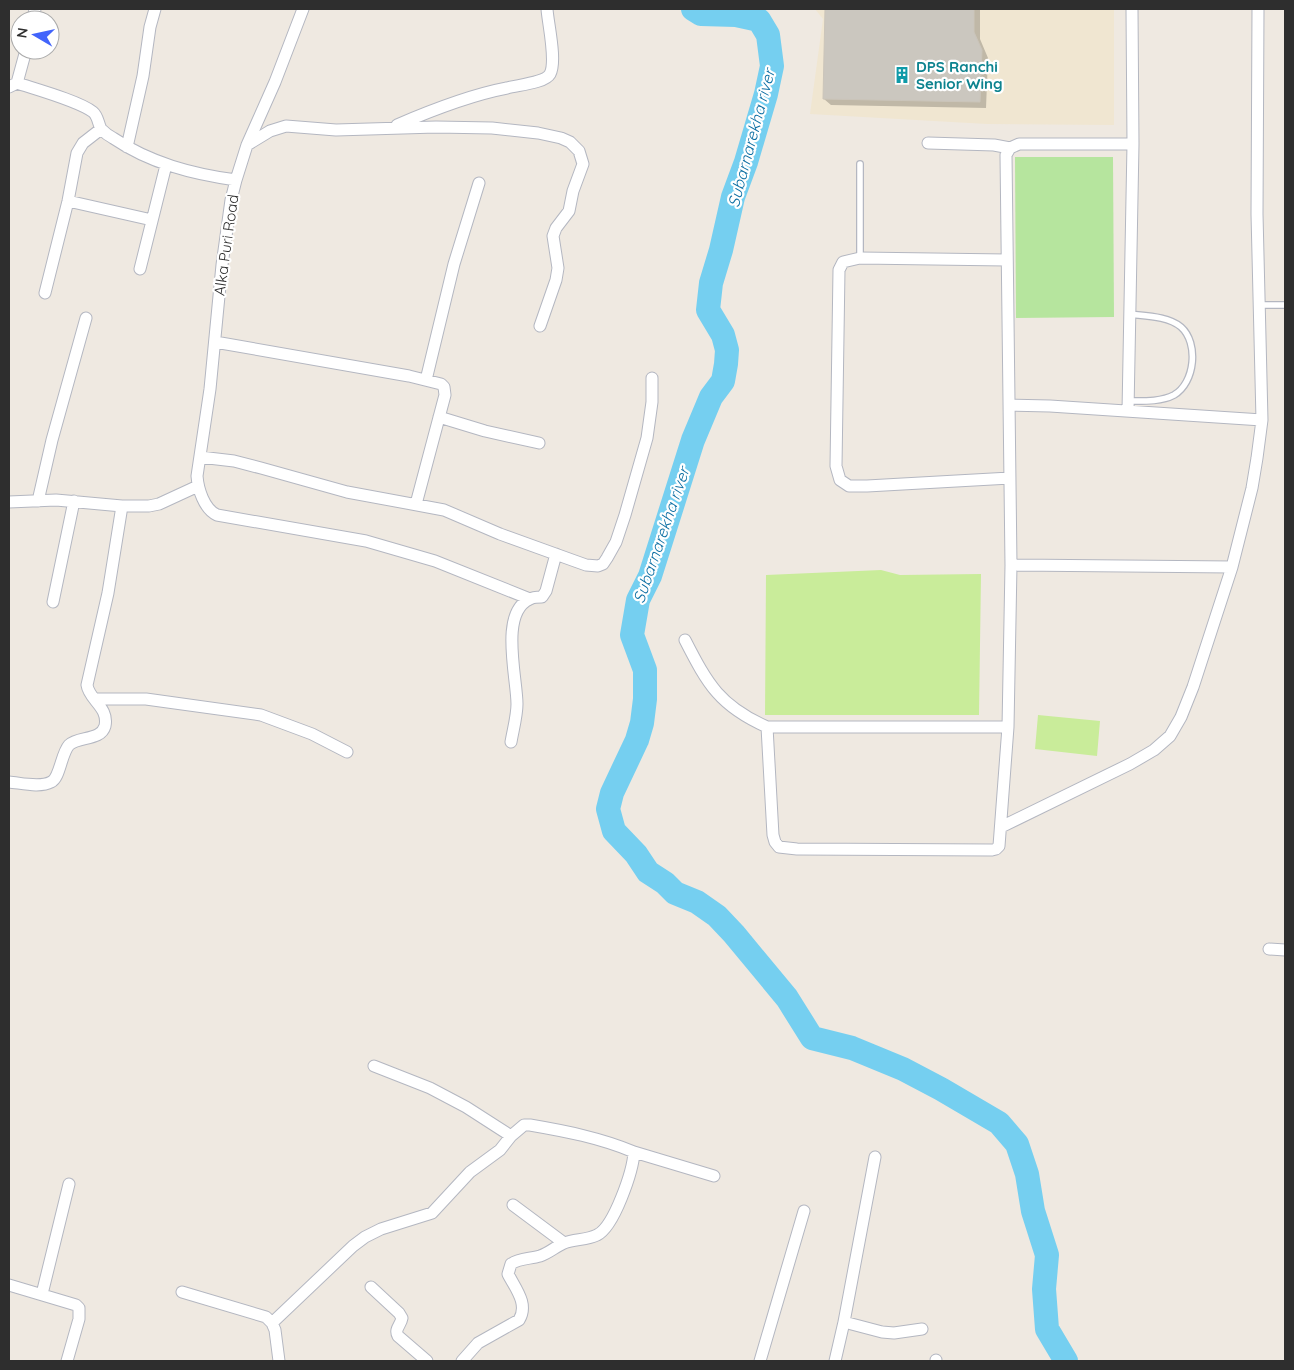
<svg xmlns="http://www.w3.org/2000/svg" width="1294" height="1370" viewBox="0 0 1294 1370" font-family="Quicksand,sans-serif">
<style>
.education{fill:#f0e6d1}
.park{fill:#b6e59e}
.pitch{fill:#c9ec9a}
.shadow{fill:#0003}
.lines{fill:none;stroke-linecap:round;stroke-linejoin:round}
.river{stroke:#75cff0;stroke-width:24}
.building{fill:#cbc7bf;stroke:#cbc5ba}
.service-casing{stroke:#b4b7c1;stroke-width:8}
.minor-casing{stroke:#b4b7c1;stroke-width:13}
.service{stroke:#fff;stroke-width:5.5}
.minor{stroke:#fff;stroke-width:11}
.labels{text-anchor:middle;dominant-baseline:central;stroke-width:4.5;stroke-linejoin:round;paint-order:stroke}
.culture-label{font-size:15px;font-weight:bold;fill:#0d838f;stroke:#fff;text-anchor:start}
.street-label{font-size:15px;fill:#2e2e2e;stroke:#fff}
.water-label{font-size:16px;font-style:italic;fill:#0d6fa3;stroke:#fff}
</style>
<rect width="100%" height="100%" fill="#efe9e1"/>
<path class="education" d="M 815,9 L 1114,9 L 1114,125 L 987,124 L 810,114 L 823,19 Z"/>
<path class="park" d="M 1015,157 L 1113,157 L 1114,317 L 1016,318 Z"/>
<path class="pitch" d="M 881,570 L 900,575 L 981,574 L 979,715 L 765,715 L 766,575 Z
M 1038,715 L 1100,721 L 1097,756 L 1035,749 Z"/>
<path class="shadow" d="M 826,9 L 980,9 L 980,39 L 988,58 L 986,108 L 831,105 L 824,99 Z"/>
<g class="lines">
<path class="river" d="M 693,9 L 701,14 L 736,15 L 759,20 L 768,35 L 772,66 L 766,94 L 746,162 L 733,197 L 721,250 L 711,283 L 708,310 L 723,335 L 727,350 L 726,364 L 723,381 L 711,397 L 693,440 L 650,576 L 638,600 L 632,635 L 645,670 L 645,699 L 642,723 L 637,740 L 612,793 L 608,809 L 614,831 L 636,854 L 648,872 L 665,883 L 675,893 L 697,902 L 717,916 L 734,934 L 787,998 L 812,1038 L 852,1048 L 903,1069 L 941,1089 L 999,1123 L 1017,1144 L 1027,1174 L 1033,1211 L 1047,1255 L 1044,1289 L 1047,1329 L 1066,1361"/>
</g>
<path class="building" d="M 825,9 L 974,9 L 974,32 L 982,50 L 980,102 L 823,99 Z"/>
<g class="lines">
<g class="service-casing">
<path id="service" d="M 860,258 L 860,164
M 1258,305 L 1285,305
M 1128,401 C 1142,401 1161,402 1174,395 C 1195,383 1199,343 1181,327 C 1168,316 1145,316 1129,314"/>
</g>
<g class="minor-casing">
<path id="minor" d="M 303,9 L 275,82 L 247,145 L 236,180 L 231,200 L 222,265 L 210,389 L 197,476 C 198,489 204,509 217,515 L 366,541 L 435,561 L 530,599
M 33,20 L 35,9
M 17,83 L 26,50
M 9,87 L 17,83 C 35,89 79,101 93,112 C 98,116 98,123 101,129 C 104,132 109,136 113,138 C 150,163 192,174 236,180
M 397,125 C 432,110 470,95 507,88 C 517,85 545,83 550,74 C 557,61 548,24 547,9
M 928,143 L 994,145 L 1010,148
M 247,145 L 270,131 L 286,126 L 336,130 L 436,127 L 492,128 L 538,133 L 561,138 L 570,142 L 579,151 L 583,164 L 573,191 L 569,211 L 556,228 L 553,236 L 558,268 L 556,280 L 540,326
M 127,147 L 143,76 L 150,27 L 155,9
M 68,201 L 152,220
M 1006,260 L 860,258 L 843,262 L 839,270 L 836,466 L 840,480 L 849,486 L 867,486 L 1010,478
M 140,269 L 166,165
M 45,293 L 68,201 L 77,153 L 83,143 L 101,129
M 215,342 L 409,376 L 441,384 L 444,387 L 445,395 L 416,504
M 426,380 L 454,264 L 479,183
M 1009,405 L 1050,406 L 1262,420
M 1128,411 L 1133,144 L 1132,9
M 439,417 L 485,431 L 539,443
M 200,457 L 234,461 L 261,468 L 347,492 L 444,510 L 500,534 L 572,560 L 586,565 L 598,566 L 603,564 L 607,558 L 616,542 L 625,515 L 647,438 L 652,402 L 652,378
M 38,501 L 52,440 L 86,318
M 9,502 L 56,500 L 122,506 L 149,506 L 159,504 L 198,486
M 1011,565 L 1232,567
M 53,602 L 74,501
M 685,640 C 708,685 720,706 767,727 L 1008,727
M 97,699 L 146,699 L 261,715 L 312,734 L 347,752
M 767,727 L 773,835 L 775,842 L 779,847 L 797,849 L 992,850 L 996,849 L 999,846 L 1008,727 L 1011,565 L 1006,155 L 1010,148 L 1019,144 L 1133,144
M 511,742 C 513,730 517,716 517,704 C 517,678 499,612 530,599 C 533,597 538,597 542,597 L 546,591 L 556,554
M 9,782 C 21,783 40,788 51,782 C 60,778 61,754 69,745 C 78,736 101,741 105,726 C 109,707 89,700 87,685 L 108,593 L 122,506
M 1001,827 L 1130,764 L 1154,750 L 1170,736 L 1181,717 L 1193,687 L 1232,567 L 1252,488 L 1257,458 L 1262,420 L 1257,214 L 1258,9
M 1269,949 L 1285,950
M 374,1066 L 430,1088 L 466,1107 L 511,1136 L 524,1125 L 530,1125 C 565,1131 601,1138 634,1152 C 633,1171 614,1227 597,1235 C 587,1240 575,1239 564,1243 C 555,1247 549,1253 540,1256 C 530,1259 519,1258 511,1264 L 508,1274 C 515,1288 529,1304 519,1320 L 478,1343 L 462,1361
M 634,1152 L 714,1176
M 513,1205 L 564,1243
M 9,1285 L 76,1305 L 79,1308 L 79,1319 L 67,1361
M 371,1287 L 399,1313 L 402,1318 C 401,1325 394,1329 398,1336 L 427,1361
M 182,1292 L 266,1317 L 272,1323 L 275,1330 L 279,1361
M 42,1294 L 69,1184
M 844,1322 L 882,1332 L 894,1333 L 922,1329
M 272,1323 L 353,1246 L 365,1237 L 381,1229 L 432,1213 L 470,1172 L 500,1150 L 511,1136
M 760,1361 L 804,1211
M 835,1361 L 844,1322 L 875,1157
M 936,1361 L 936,1360"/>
</g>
<use href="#service" class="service"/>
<use href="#minor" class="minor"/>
</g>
<defs>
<g id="building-bare" transform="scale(1.35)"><path d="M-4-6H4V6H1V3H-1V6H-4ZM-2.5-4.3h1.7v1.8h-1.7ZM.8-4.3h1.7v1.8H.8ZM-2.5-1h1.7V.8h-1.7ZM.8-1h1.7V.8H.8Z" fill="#0f9aa8" stroke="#fff" stroke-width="2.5" paint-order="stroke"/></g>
</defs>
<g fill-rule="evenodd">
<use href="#building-bare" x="902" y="75"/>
</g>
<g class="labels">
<g class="culture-label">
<text x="916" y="66">DPS Ranchi<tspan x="916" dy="17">Senior Wing</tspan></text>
</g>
<g class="street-label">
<text transform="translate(226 245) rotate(-82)">Alka Puri Road</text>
</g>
<g class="water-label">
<text transform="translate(751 138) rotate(-75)">Subarnarekha river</text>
<text transform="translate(661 535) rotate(-71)">Subarnarekha river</text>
</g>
</g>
<rect width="1294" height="1370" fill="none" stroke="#2e2e2e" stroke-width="20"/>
<g transform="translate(35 35) rotate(279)"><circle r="24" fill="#ffffff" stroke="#ababab"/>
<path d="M0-4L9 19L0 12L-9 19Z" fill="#4264fb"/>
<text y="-8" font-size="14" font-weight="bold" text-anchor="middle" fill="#2e2e2e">N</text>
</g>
</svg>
